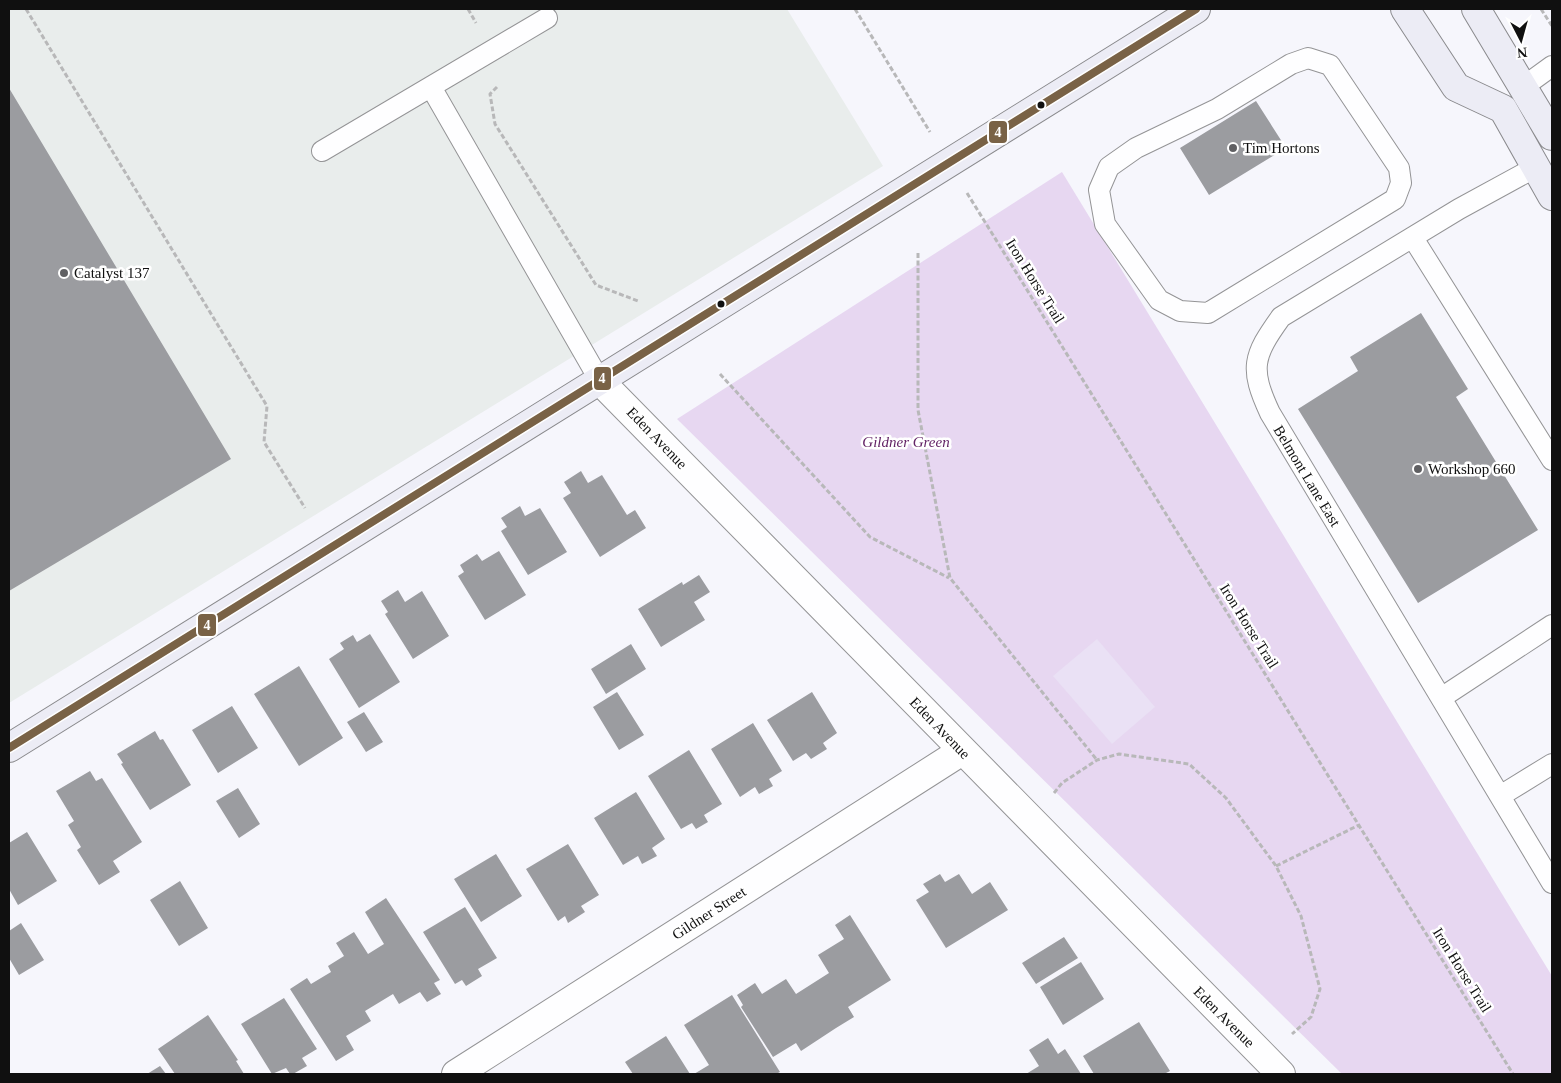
<svg xmlns="http://www.w3.org/2000/svg" width="1561" height="1083" viewBox="0 0 1561 1083" font-family="'Times New Roman',serif">
<style>
.industrial{fill:#e9edec}
.green{fill:#e7d7f1}
.pitch{fill:#eae1f5}
.building{fill:#9b9ca0}
.lines{fill:none;stroke-linecap:round;stroke-linejoin:round}
.lane-casing{stroke:#949496;stroke-width:22}
.street-casing{stroke:#949496;stroke-width:30}
.secondary-casing{stroke:#8a8a8d;stroke-width:30}
.path{stroke:#b8b8b9;stroke-width:3;stroke-dasharray:5 2.5;stroke-linecap:butt}
.lane{stroke:#fefeff;stroke-width:20}
.street{stroke:#fefeff;stroke-width:28}
.secondary{stroke:#ececf5;stroke-width:28}
.bus-1-casing{stroke:#fff;stroke-width:11}
.bus-1{stroke:#796246;stroke-width:8}
.bus-dot{fill:#101010;stroke:#fff;stroke-width:2}
.poi-dot{fill:#606063;stroke:#fff;stroke-width:2}
.labels{text-anchor:middle;dominant-baseline:central;stroke-width:5;stroke-linejoin:round;paint-order:stroke}
.poi-label{font-size:15px;fill:#101010;stroke:#fff;text-anchor:start}
.street-label{font-size:15px;fill:#101010;stroke:#fff}
.park-label{font-size:15px;font-style:italic;fill:#632366;stroke:#fff}
.line-badge{stroke:#fff;stroke-width:2}
.badge-label{font-size:14px;text-anchor:middle;font-weight:bold;fill:#fff}
</style>
<rect width="100%" height="100%" fill="#f6f6fc"/>
<path class="industrial" d="M 9,9 L 787,9 L 883,166 L 9,703 Z"/>
<path class="green" d="M 1062,172 L 1552,976 L 1552,1074 L 1342,1074 L 677,419 Z"/>
<path class="pitch" d="M 1097,639 L 1155,707 L 1112,744 L 1053,676 Z"/>
<path class="building" d="M 9,88 L 231,459 L 9,591 Z
M 1256,101 L 1286,148 L 1209,195 L 1180,148 Z
M 1421,313 L 1468,389 L 1456,397 L 1538,530 L 1418,603 L 1298,409 L 1358,371 L 1350,357 Z
M 581,471 L 588,483 L 602,475 L 627,515 L 635,510 L 646,528 L 600,557 L 563,498 L 571,493 L 564,482 Z
M 520,506 L 525,516 L 540,508 L 567,552 L 528,575 L 501,531 L 507,527 L 501,518 Z
M 499,551 L 526,595 L 485,620 L 458,576 L 464,572 L 460,565 L 477,554 L 482,561 Z
M 699,575 L 710,592 L 694,602 L 705,620 L 661,647 L 638,609 L 682,582 L 683,585 Z
M 398,590 L 405,602 L 422,591 L 449,636 L 413,659 L 385,614 L 388,612 L 381,601 Z
M 370,634 L 400,682 L 359,708 L 329,659 L 344,649 L 340,643 L 353,635 L 357,642 Z
M 631,644 L 646,669 L 606,694 L 591,669 Z
M 299,666 L 343,738 L 299,766 L 254,694 Z
M 617,692 L 644,735 L 619,750 L 593,707 Z
M 812,692 L 837,733 L 823,743 L 827,749 L 811,759 L 806,753 L 793,761 L 767,720 Z
M 232,706 L 258,748 L 218,773 L 192,730 Z
M 364,712 L 383,742 L 366,752 L 347,722 Z
M 753,723 L 782,771 L 769,779 L 773,786 L 759,794 L 755,787 L 740,797 L 711,749 Z
M 155,731 L 160,740 L 163,739 L 191,785 L 150,810 L 121,764 L 123,763 L 117,754 Z
M 689,750 L 722,804 L 704,815 L 708,822 L 696,829 L 692,823 L 681,829 L 648,776 Z
M 90,771 L 96,781 L 102,778 L 142,842 L 113,861 L 120,872 L 99,885 L 77,850 L 81,847 L 68,825 L 74,821 L 56,791 Z
M 238,788 L 260,824 L 239,838 L 216,801 Z
M 636,792 L 665,839 L 652,848 L 657,856 L 642,864 L 638,856 L 623,865 L 594,818 Z
M 27,832 L 57,881 L 18,905 L 9,889 L 9,843 Z
M 568,844 L 599,895 L 581,906 L 585,912 L 568,923 L 565,916 L 558,921 L 526,869 Z
M 496,854 L 522,896 L 481,922 L 454,879 Z
M 940,874 L 945,882 L 959,874 L 972,894 L 990,882 L 1008,910 L 946,948 L 916,900 L 929,892 L 923,884 Z
M 180,881 L 208,928 L 179,946 L 150,900 Z
M 386,898 L 440,980 L 434,983 L 441,994 L 427,1002 L 420,992 L 399,1004 L 393,994 L 365,1011 L 371,1021 L 346,1036 L 354,1050 L 336,1061 L 290,989 L 307,978 L 311,984 L 331,972 L 328,966 L 344,956 L 336,943 L 354,932 L 368,954 L 384,944 L 365,912 Z
M 465,907 L 497,958 L 478,969 L 482,976 L 466,986 L 462,980 L 455,984 L 423,932 Z
M 850,915 L 891,980 L 848,1007 L 854,1017 L 836,1028 L 801,1051 L 796,1043 L 773,1057 L 741,1007 L 743,1005 L 737,995 L 755,983 L 762,994 L 786,979 L 796,994 L 829,973 L 818,955 L 844,939 L 835,925 Z
M 21,923 L 44,960 L 19,975 L 9,958 L 9,931 Z
M 1064,937 L 1078,958 L 1036,984 L 1022,963 Z
M 1081,962 L 1104,999 L 1063,1025 L 1040,987 Z
M 732,995 L 780,1072 L 776,1074 L 694,1074 L 709,1065 L 684,1025 Z
M 284,998 L 317,1049 L 302,1058 L 307,1066 L 293,1074 L 290,1074 L 286,1068 L 272,1074 L 241,1024 Z
M 208,1015 L 238,1060 L 236,1061 L 244,1074 L 175,1074 L 158,1049 Z
M 1139,1022 L 1170,1071 L 1164,1074 L 1094,1074 L 1083,1056 Z
M 666,1036 L 690,1074 L 633,1074 L 625,1062 Z
M 1048,1038 L 1058,1054 L 1065,1049 L 1081,1074 L 1026,1074 L 1039,1066 L 1029,1050 Z
M 160,1066 L 166,1074 L 147,1074 Z"/>
<g class="lines">
<g class="lane-casing">
<path id="lane" d="M 1308,58 L 1330,65 L 1399,168 L 1401,183 L 1395,199 L 1208,313 L 1180,311 L 1159,300 L 1105,224 L 1099,190 L 1109,167 L 1136,148 L 1217,109 L 1291,64 Z
M 431,87 L 600,381
M 1523,87 L 1552,66
M 322,151 L 547,18
M 1536,167 L 1459,209 L 1281,317 C 1253,356 1249,368 1270,413 L 1552,883
M 1413,238 L 1552,460
M 1441,698 L 1552,625
M 1500,796 L 1552,764"/>
</g>
<g class="street-casing">
<path id="street" d="M 600,381 L 1281,1074
M 456,1074 L 962,751"/>
</g>
<g class="secondary-casing">
<path id="secondary" d="M 1405,9 L 1456,87 L 1503,109 L 1552,196
M 1476,9 L 1552,136
M 9,748 L 1196,9"/>
</g>
<path class="path" d="M 26,9 L 267,406 L 264,442 L 305,508
M 468,9 L 476,23
M 855,9 L 930,132
M 1541,9 L 1552,26
M 497,87 L 490,94 L 495,124 L 596,285 L 638,301
M 967,193 L 1513,1074
M 918,253 L 918,410 L 950,578 L 1097,760
M 720,374 L 870,537 L 949,578
M 1054,793 L 1062,783 L 1097,760 L 1119,754 L 1189,764 L 1226,798 L 1276,866 L 1301,916 L 1320,989 L 1311,1017 L 1292,1034
M 1276,866 L 1359,825"/>
<use href="#lane" class="lane"/>
<use href="#street" class="street"/>
<use href="#secondary" class="secondary"/>
<g class="bus-1-casing">
<path id="bus-1" d="M 9,748 L 1196,9"/>
</g>
<use href="#bus-1" class="bus-1"/>
</g>
<g class="bus-dot">
<circle cx="1041" cy="105" r="4.5"/>
<circle cx="721" cy="304" r="4.5"/>
</g>
<g class="poi-dot">
<circle cx="1233" cy="148" r="5"/>
<circle cx="64" cy="273" r="5"/>
<circle cx="1418" cy="469" r="5"/>
</g>
<g class="labels">
<g class="poi-label">
<text x="1243" y="148">Tim Hortons</text>
<text x="74" y="273">Catalyst 137</text>
<text x="1428" y="469">Workshop 660</text>
</g>
<g class="street-label">
<text transform="translate(1035 281) rotate(58)">Iron Horse Trail</text>
<text transform="translate(657 438) rotate(46)">Eden Avenue</text>
<text transform="translate(1307 476) rotate(59)">Belmont Lane East</text>
<text transform="translate(1249 626) rotate(58)">Iron Horse Trail</text>
<text transform="translate(940 728) rotate(46)">Eden Avenue</text>
<text transform="translate(709 913) rotate(-33)">Gildner Street</text>
<text transform="translate(1462 970) rotate(58)">Iron Horse Trail</text>
<text transform="translate(1224 1017) rotate(45)">Eden Avenue</text>
</g>
<g class="park-label">
<text x="906" y="442">Gildner Green</text>
</g>
</g>
<g class="line-badge">
<rect x="988" y="120" width="20" height="24" rx="5" fill="#796246"/>
<rect x="593" y="366" width="19" height="25" rx="5" fill="#796246"/>
<rect x="197" y="613" width="20" height="24" rx="5" fill="#796246"/>
</g>
<g class="badge-label">
<text x="998" y="137">4</text>
<text x="602" y="383">4</text>
<text x="207" y="630">4</text>
</g>
<rect width="1561" height="1083" fill="none" stroke="#101010" stroke-width="20"/>
<g transform="translate(1521 40) rotate(174)" stroke="#ffffff" stroke-width="4" paint-order="stroke">
<path d="M0-4L9 19L0 12L-9 19Z" fill="#101010"/>
<text y="-8" font-size="14" font-weight="bold" text-anchor="middle" fill="#101010">N</text>
</g>
</svg>
